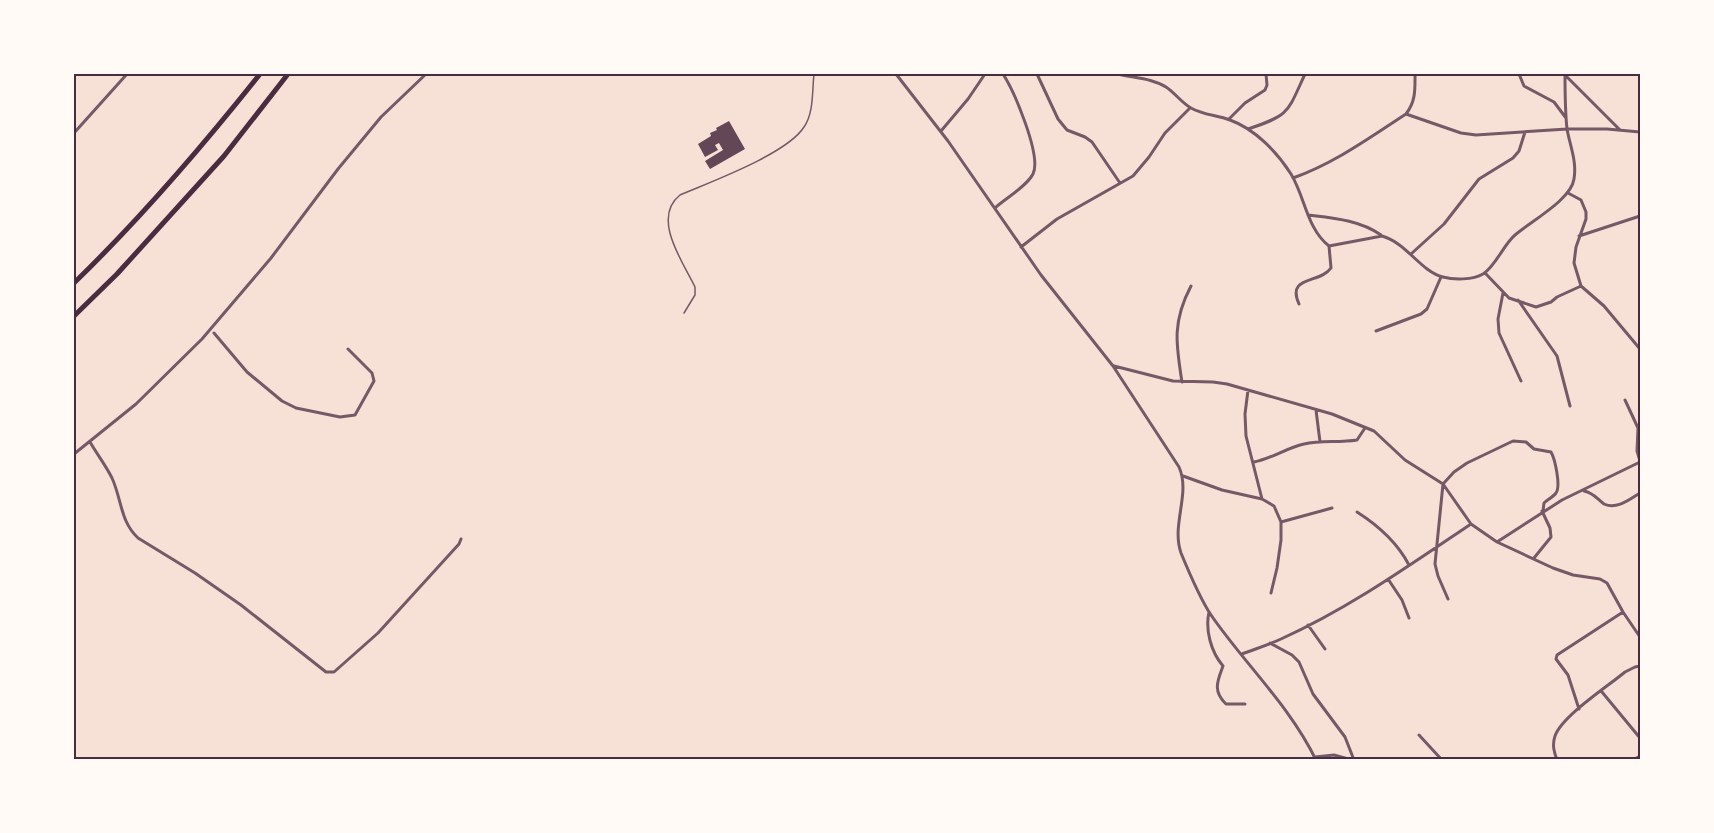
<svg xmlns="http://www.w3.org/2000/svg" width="1714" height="833" viewBox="0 0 1714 833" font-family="'Exo 2',sans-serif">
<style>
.building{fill:#644757}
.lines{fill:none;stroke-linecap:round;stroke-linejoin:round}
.service{stroke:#755966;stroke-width:1.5}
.minor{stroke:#755966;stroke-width:3}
.trunk{stroke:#4a2c40;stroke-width:5}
.neatline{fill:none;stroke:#4a2c40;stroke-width:2}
</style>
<rect width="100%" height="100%" fill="#f7e1d7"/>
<path class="building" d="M 729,121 L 745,149 L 710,169 L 705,161 L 723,150 L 719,143 L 715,145 L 718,150 L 705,157 L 698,144 L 711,136 L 710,133 L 717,130 L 716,128 Z"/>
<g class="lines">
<path class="service" d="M 684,313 L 695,295 L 695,287 C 683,262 651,218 680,195 C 710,182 787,154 804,127 C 814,113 812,91 814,74"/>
<path class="minor" d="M 896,74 L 948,141 L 1041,275 L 1113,366 L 1179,467 C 1191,494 1171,524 1181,553 C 1188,570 1201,600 1211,615 C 1244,663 1290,706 1316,760
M 1037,74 L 1058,119 L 1067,130 L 1085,137 L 1092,142 L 1120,183
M 1118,74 C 1133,78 1152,78 1166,87 C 1175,93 1182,103 1191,108 C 1203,115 1217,115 1230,120 C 1255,129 1277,152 1291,174 C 1305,197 1307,229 1329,246 L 1382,236 C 1407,243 1420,271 1443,277 C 1454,280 1473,280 1483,274 C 1495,267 1504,244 1515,235 C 1531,221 1571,200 1574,179 C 1577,161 1570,146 1567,129 C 1565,111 1565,92 1565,74
M 1519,74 L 1524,86 L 1554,102 L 1566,118
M 1566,76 L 1620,130
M 1406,114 L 1461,133 L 1476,135 L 1567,129 L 1607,129 L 1640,132
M 1229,119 L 1245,103 L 1265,90 L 1267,85 L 1266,74
M 1248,129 C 1290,115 1287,113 1305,74
M 941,131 L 968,99 L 985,74
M 74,133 L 127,74
M 1293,178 C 1335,163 1369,138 1406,114 C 1416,101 1415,89 1415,74
M 1568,193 L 1581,200 L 1586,212 L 1586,219 L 1576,247 L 1574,263 L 1581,286 L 1604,306 L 1640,349
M 995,208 C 1006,198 1026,187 1033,174 C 1042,156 1014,91 1003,74
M 1308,215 C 1333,218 1360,220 1381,235
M 1579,236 L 1640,216
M 1021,247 L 1057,219 L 1133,176 L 1149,157 L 1165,133 L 1190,108
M 1411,254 L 1444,224 L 1479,179 L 1513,158 L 1519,151 L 1525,132
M 1485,273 L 1509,298 L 1536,307 L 1551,302 L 1557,297 L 1581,286
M 1503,293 L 1498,319 L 1499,333 L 1521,381
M 1518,300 L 1557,356 L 1570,406
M 1299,304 C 1286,275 1320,284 1331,268 L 1329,246
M 1376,331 L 1421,314 L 1427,309 L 1441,277
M 214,333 L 247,372 L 282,401 L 296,408 L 340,417 L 355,415 L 374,381 L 372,373 L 348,349
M 1114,366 L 1173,381 L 1213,382 L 1227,384 L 1332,414 L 1374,431 L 1405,460 L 1443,484 L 1471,524 L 1497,542 L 1553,568 L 1573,575 L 1600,579 L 1607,583 L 1623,612 L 1640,637
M 1182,382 C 1176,344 1172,322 1191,286
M 1248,390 L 1245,414 L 1246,436 L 1262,499
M 1625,400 L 1638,428 L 1637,451 L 1640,461
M 1316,410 L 1320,442
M 90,442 C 97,454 106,466 112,478 C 122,500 120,521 138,538 L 195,573 L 241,605 L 326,672 L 334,672 L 378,633 L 459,544 L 461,539
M 74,454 L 136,404 L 202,339 L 271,258 L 338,169 L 381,117 L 426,74
M 1254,462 C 1271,459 1286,448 1304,444 C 1321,440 1339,443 1357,440 L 1365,428
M 1183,476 L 1222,490 L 1262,499 L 1274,506 L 1281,522 L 1281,540 L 1277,568 L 1271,593
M 1584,491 C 1594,493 1597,499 1604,504 C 1617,510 1630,499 1640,493
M 1357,512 C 1379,526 1397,542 1409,565
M 1281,522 L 1332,508
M 1497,542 L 1562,500 L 1640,462
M 1534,558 L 1551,537 L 1550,528 L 1542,511
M 1388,579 L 1402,600 L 1409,618
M 1448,599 L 1438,576 L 1435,564 L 1443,484 L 1454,472 L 1467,463 L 1513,441 L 1526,442 L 1534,449 L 1551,452 C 1555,459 1561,486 1556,493 C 1553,497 1547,500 1544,503 L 1543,511
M 1209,612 C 1205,630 1211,652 1223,666 C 1218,680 1212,691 1226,704 L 1245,704
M 1308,625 L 1325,649
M 1270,643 L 1292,655 L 1299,662 L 1313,694 L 1345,737 L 1354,760
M 1242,654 C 1255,649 1268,645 1281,639 C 1348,609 1410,565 1471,524
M 1602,692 L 1640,738
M 1579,709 L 1568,675 L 1556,659 L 1557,655 L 1623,612
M 1419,735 L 1442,760
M 1315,757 L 1334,755 L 1352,760
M 1557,760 C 1554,752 1552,745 1555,736 C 1562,716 1607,687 1625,672 L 1635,667 L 1640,666
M 1633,760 L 1640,756"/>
<path class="trunk" d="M 74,283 C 141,218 202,147 260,74
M 74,316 L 117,274 L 224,156 L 288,74"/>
</g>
<rect width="1714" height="833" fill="none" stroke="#fffaf5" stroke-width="150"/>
<rect x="75" y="75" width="1564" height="683" class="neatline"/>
</svg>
